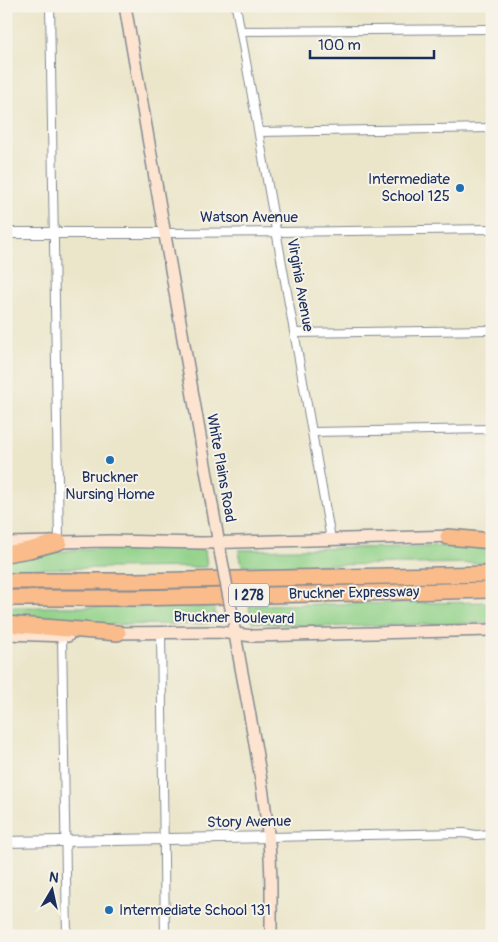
<svg xmlns="http://www.w3.org/2000/svg" width="498" height="942" viewBox="0 0 498 942" font-family="Pangolin,sans-serif">
<style>
.green{fill:#90d188;stroke:#568073}
.lines{fill:none;stroke-linecap:round;stroke-linejoin:round}
.minor-casing{stroke:#838a94;stroke-width:10}
.tertiary-casing{stroke:#838a94;stroke-width:12}
.secondary-casing{stroke:#838a94;stroke-width:14}
.motorway-casing{stroke:#838a94;stroke-width:18}
.minor{stroke:#fff;stroke-width:8}
.tertiary{stroke:#fff;stroke-width:10}
.secondary{stroke:#fde4d0;stroke-width:11}
.motorway{stroke:#f9bc8a;stroke-width:15}
.secondary-bridge-casing{stroke:#838a94;stroke-width:14;stroke-linecap:butt}
.secondary-bridge{stroke:#fde4d0;stroke-width:11}
.poi-dot{fill:#1f6fb2;stroke:#f7f3e8;stroke-width:2}
.labels{text-anchor:middle;dominant-baseline:central;stroke-width:4;stroke-linejoin:round;paint-order:stroke}
.shield{fill:#f7f3e8;stroke:#5d6a87;stroke-width:1}
.shield-label{font-size:14px;font-weight:bold;fill:#1b2f5e}
.poi-label{font-size:15px;fill:#1b2f5e;stroke:#f7f3e8;text-anchor:end}
.street-label{font-size:15px;fill:#1b2f5e;stroke:#f7f3e8}
</style>
<rect width="100%" height="100%" fill="#f7f3e8"/>
<filter id="ink" filterUnits="userSpaceOnUse"><feTurbulence type="fractalNoise" baseFrequency=".02" numOctaves="2"/><feDisplacementMap in="SourceGraphic" scale="10" xChannelSelector="R" yChannelSelector="G"/><feConvolveMatrix kernelMatrix="1 2 1 2 8 2 1 2 1" color-interpolation-filters="sRGB"/></filter>
<filter id="wash" filterUnits="userSpaceOnUse"><feTurbulence type="fractalNoise" baseFrequency=".0096" numOctaves="4" result="noise"/><feDisplacementMap in="SourceGraphic" scale="20" xChannelSelector="R" yChannelSelector="G"/><feGaussianBlur stdDeviation="1.12" result="paint"/><feColorMatrix in="noise" values="0 0 0 0 0 0 0 0 0 0 0 0 0 0 0 0 0 1.4 0 .05"/><feComposite in="paint" operator="in"/></filter>
<g filter="url(#wash)">
<rect width="100%" height="100%" fill="#ebe6ca"/>
<path class="green" d="M 465,546 L 492,547 L 492,563 L 242,566 L 239,550 Z
M 112,547 L 154,547 L 205,550 L 207,567 L 6,569 L 6,560 L 71,550 Z
M 492,602 L 492,623 L 490,623 L 312,627 L 252,622 L 251,620 L 249,605 Z
M 6,607 L 214,607 L 216,622 L 194,624 L 64,625 L 6,619 Z"/>
</g>
<g filter="url(#ink)">
<g class="lines">
<g class="minor-casing">
<path id="minor" d="M 50,6 L 59,542
M 236,6 L 331,539
M 241,31 L 492,29
M 259,132 L 492,128
M 165,233 L 277,232 L 492,229
M 295,333 L 492,330
M 312,432 L 492,429
M 161,632 L 165,936
M 62,636 L 67,936
M 269,837 L 464,833 L 476,835 L 492,834"/>
</g>
<g class="tertiary-casing">
<path id="tertiary" d="M 6,233 L 165,233
M 6,842 L 269,837"/>
</g>
<g class="secondary-casing">
<path id="secondary" d="M 125,6 L 221,556
M 6,543 L 111,541 L 202,543 L 455,536
M 234,628 C 245,694 260,759 267,825 C 272,861 271,899 271,936
M 111,633 L 219,632 L 253,636 L 492,630
M 6,634 L 68,636"/>
</g>
<g class="motorway-casing">
<path id="motorway" d="M 448,537 L 492,541
M 6,554 L 29,550 L 59,542
M 6,581 L 134,581 L 492,574
M 6,598 L 133,598 L 492,590
M 6,624 L 118,633"/>
</g>
<use href="#minor" class="minor"/>
<use href="#tertiary" class="tertiary"/>
<use href="#secondary" class="secondary"/>
<use href="#motorway" class="motorway"/>
<g class="secondary-bridge-casing">
<path id="secondary-bridge" d="M 221,556 L 233,619"/>
</g>
<use href="#secondary-bridge" class="secondary-bridge"/>
</g>
</g>
<g class="poi-dot">
<circle cx="460" cy="188" r="5"/>
<circle cx="110" cy="460" r="5"/>
<circle cx="109" cy="910" r="5"/>
</g>
<g class="labels">
<rect class="shield" x="229" y="583.5" width="40" height="23" rx="4"/>
<g class="shield-label">
<text x="249" y="595">I 278</text>
</g>
<g class="poi-label">
<text x="450" y="179">Intermediate<tspan x="450" dy="17">School 125</tspan></text>
<text x="110" y="477" text-anchor="middle">Bruckner<tspan x="110" dy="17">Nursing Home</tspan></text>
<text x="119" y="910" text-anchor="start">Intermediate School 131</text>
</g>
<g class="street-label">
<text x="249" y="217">Watson Avenue</text>
<text transform="translate(300 285) rotate(80)">Virginia Avenue</text>
<text transform="translate(221 468) rotate(80)">White Plains Road</text>
<text transform="translate(354 593) rotate(-1)">Bruckner Expressway</text>
<text transform="translate(234 618) rotate(1)">Bruckner Boulevard</text>
<text transform="translate(249 822) rotate(-1)">Story Avenue</text>
</g>
</g>
<rect width="498" height="942" fill="none" stroke="#f7f3e8" stroke-width="25"/>
<g transform="translate(52 890) rotate(9)" stroke="#f7f3e8" stroke-width="4" paint-order="stroke">
<path d="M0-4L9 19L0 12L-9 19Z" fill="#1b2f5e"/>
<text y="-8" font-size="14" font-weight="bold" text-anchor="middle" fill="#1b2f5e">N</text>
</g>
<path d="M310 50v8h124v-8" fill="none" stroke="#1b2f5e" stroke-width="2.5"/>
<text x="318" y="50" font-size="15" fill="#1b2f5e" stroke="#f7f3e8" stroke-width="4" paint-order="stroke">100 m</text>
</svg>
